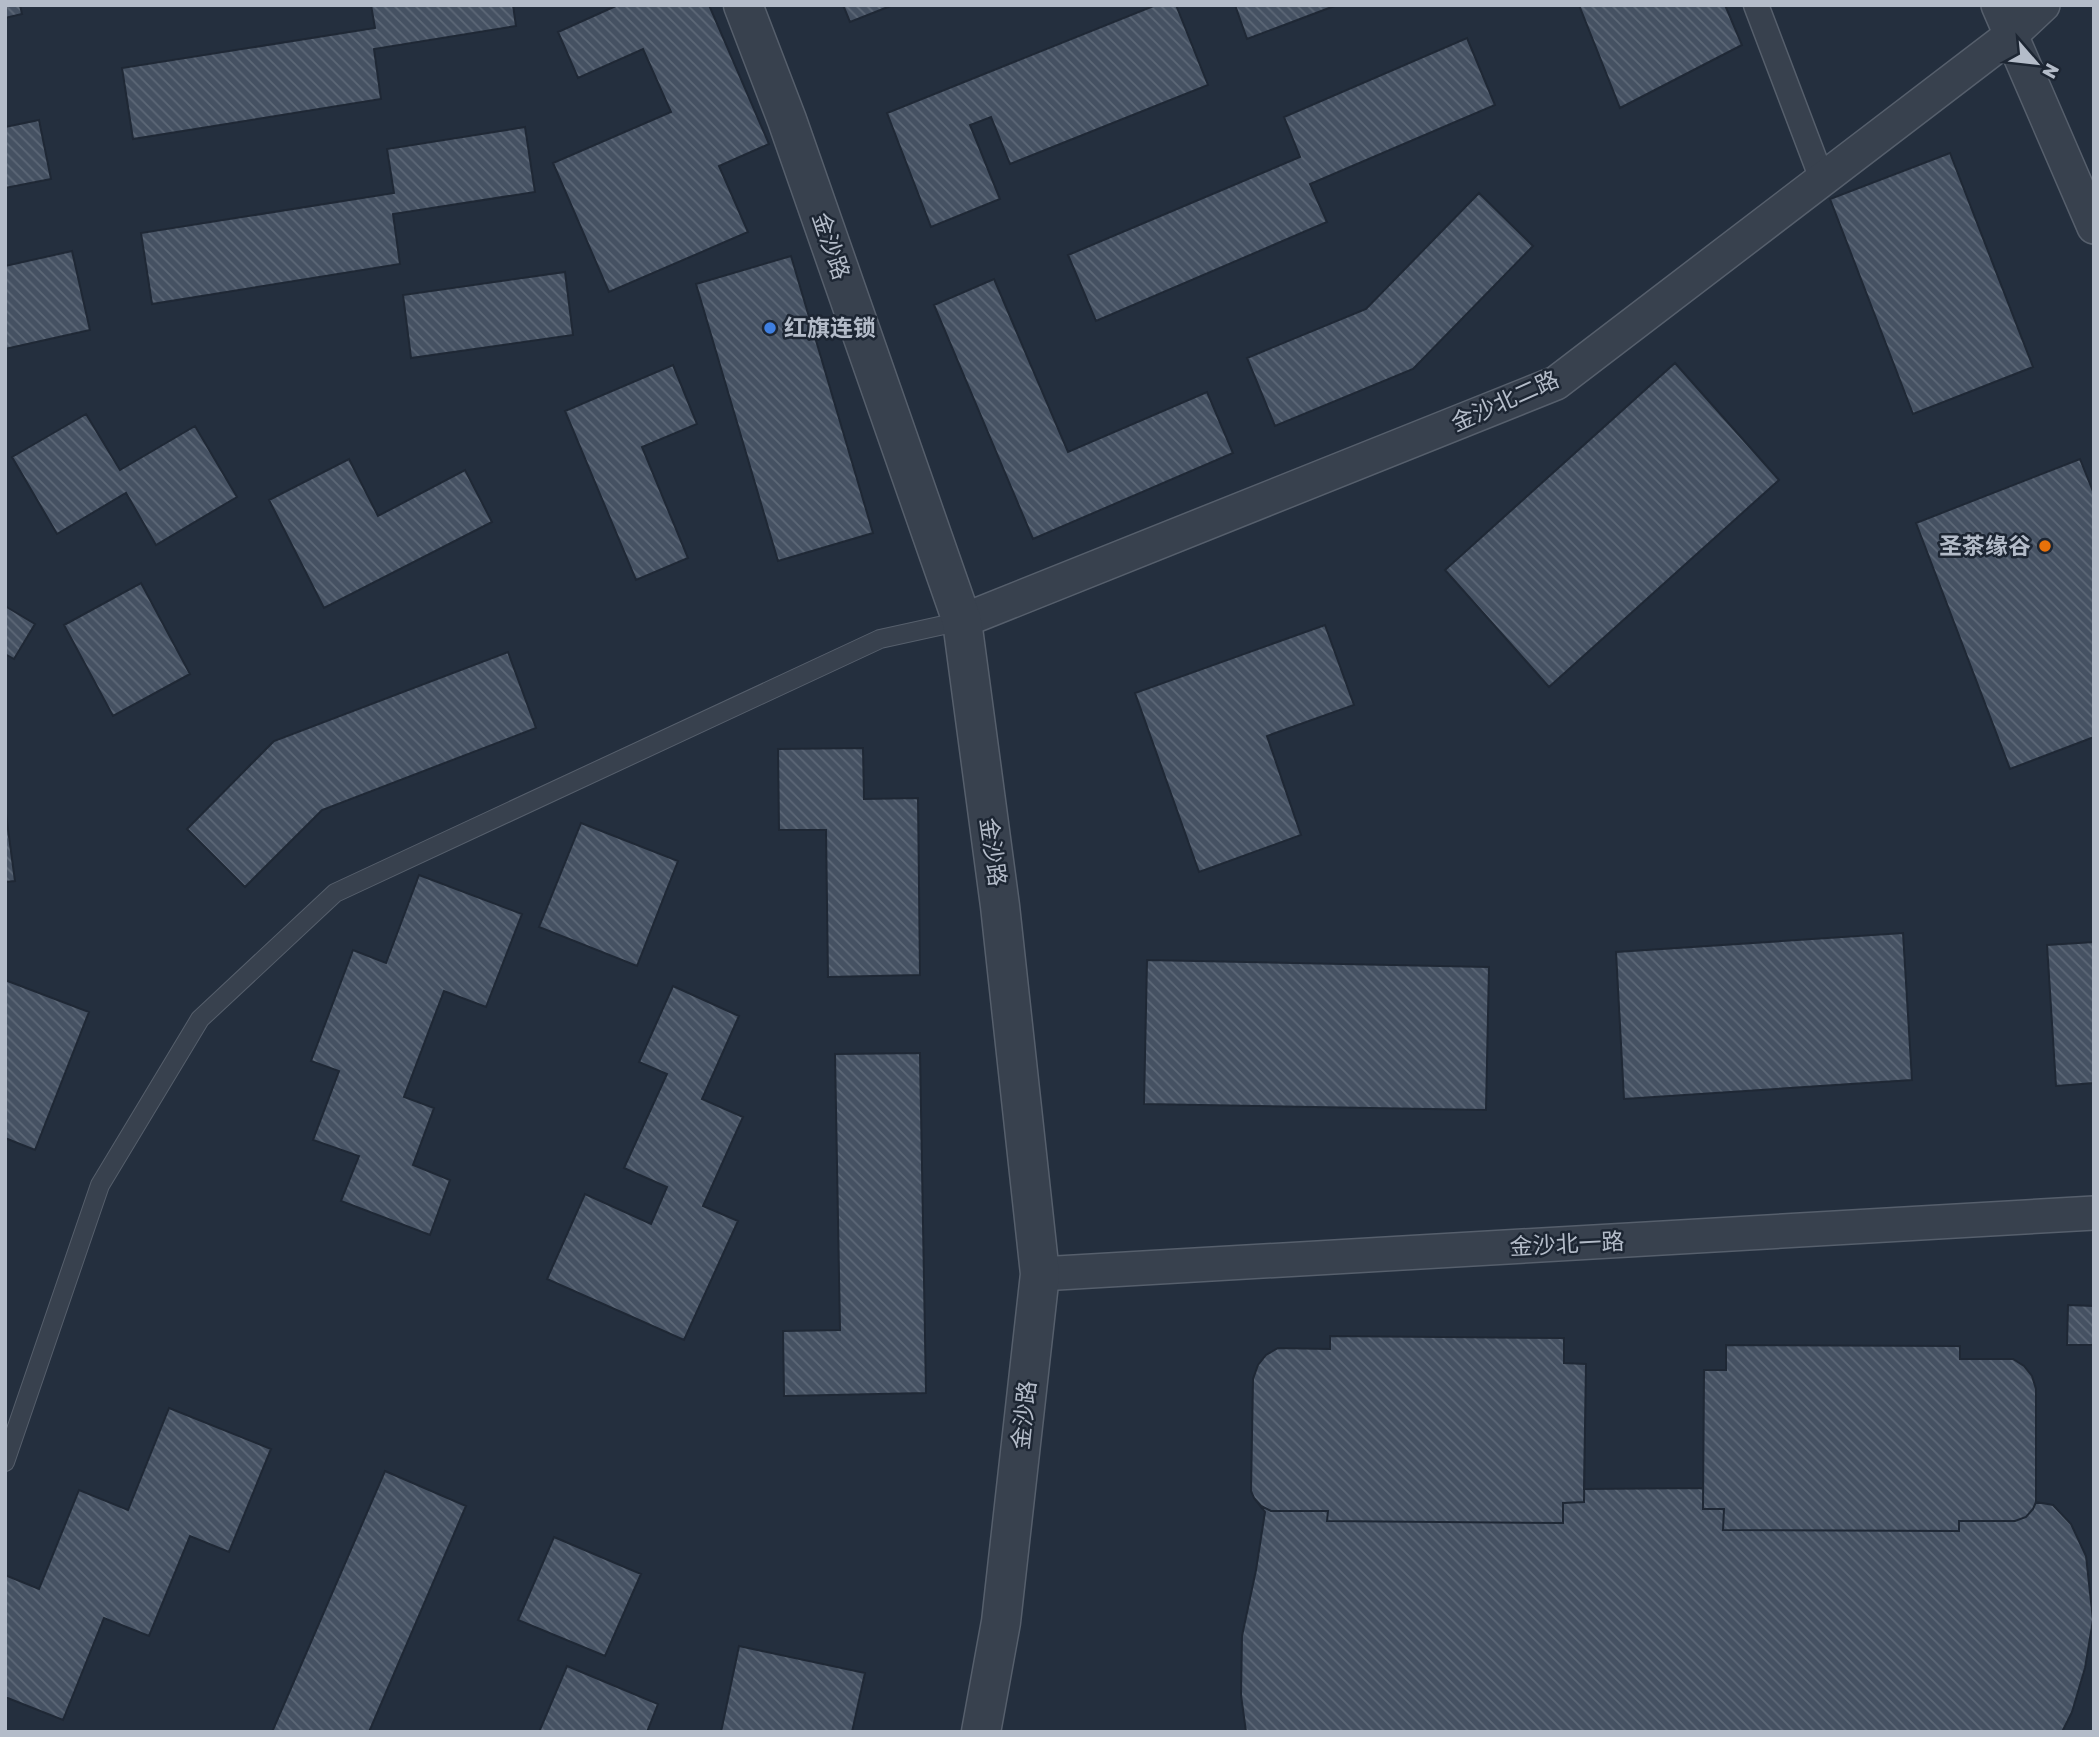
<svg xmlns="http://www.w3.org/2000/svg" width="2099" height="1737" viewBox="0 0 2099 1737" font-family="Rubik,'Noto Sans SC',sans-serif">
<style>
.building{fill:url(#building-back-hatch);stroke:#1f2835;stroke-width:2}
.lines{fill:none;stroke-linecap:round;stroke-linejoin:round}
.service-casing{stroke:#565f6c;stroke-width:20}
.pedestrian-casing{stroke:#565f6c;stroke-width:27}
.minor-casing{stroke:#565f6c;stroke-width:36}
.tertiary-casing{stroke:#565f6c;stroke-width:41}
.service{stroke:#38414e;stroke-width:18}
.pedestrian{stroke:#38414e;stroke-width:24}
.minor{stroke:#38414e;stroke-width:33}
.tertiary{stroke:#38414e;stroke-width:38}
.shop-dot{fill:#3f7fe0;stroke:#1d2633;stroke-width:2.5}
.food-dot{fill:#e8710a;stroke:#1d2633;stroke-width:2.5}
.labels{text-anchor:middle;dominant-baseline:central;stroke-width:5;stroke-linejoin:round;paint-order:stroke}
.street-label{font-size:23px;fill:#b4bcc9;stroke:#1d2633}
.poi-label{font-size:23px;font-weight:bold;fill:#b4bcc9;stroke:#1d2633;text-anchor:start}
</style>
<defs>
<pattern id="building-back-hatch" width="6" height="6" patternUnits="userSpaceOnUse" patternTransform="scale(1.75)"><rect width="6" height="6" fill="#455162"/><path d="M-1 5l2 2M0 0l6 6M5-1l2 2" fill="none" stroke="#5d6877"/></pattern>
</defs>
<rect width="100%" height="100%" fill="#242f3e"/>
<path class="building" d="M 5,5 L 20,5 L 22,14 L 5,18 Z
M 371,5 L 513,5 L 516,26 L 374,49 L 381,99 L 133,139 L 122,68 L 375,28 Z
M 618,5 L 709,5 L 769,144 L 719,166 L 748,232 L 609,292 L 553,163 L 671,112 L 643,49 L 578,78 L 558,32 Z
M 843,5 L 893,5 L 850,22 Z
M 1156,5 L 1176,5 L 1208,85 L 1010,164 L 991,117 L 970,125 L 1000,199 L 931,227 L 887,113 Z
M 1235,5 L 1337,5 L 1247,39 Z
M 1579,5 L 1725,5 L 1742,45 L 1620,108 Z
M 1467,38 L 1495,105 L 1310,184 L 1327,222 L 1096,321 L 1068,255 L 1300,157 L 1284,117 Z
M 39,120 L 51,179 L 5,188 L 5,127 Z
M 525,127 L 535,192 L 393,214 L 400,264 L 152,304 L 141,233 L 394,193 L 387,149 Z
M 1950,153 L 2033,367 L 1913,414 L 1830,199 Z
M 1479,193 L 1533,246 L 1413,369 L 1275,426 L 1247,358 L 1366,309 Z
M 72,251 L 90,330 L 5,349 L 5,266 Z
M 791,256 L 873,533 L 778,561 L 696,284 Z
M 565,272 L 573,335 L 411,358 L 403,295 Z
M 994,279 L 1068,452 L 1207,392 L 1233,453 L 1033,539 L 934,305 Z
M 1675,363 L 1779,480 L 1549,687 L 1445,570 Z
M 673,365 L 697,424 L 642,447 L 688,558 L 636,580 L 565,411 Z
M 86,414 L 120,470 L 195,426 L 237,497 L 156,545 L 126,493 L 57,534 L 12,457 Z
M 349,459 L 378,516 L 465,470 L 492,522 L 324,608 L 269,500 Z
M 2080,459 L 2094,494 L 2094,737 L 2010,769 L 1916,523 Z
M 141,583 L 190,674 L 113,716 L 64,625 Z
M 5,606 L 35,624 L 14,659 L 5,654 Z
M 1325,625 L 1354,705 L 1267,736 L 1301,835 L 1199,872 L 1135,693 Z
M 508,652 L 536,728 L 322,810 L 245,887 L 187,829 L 274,741 Z
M 863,748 L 864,799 L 918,798 L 920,975 L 828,977 L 826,830 L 779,830 L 778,749 Z
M 5,807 L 15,881 L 5,882 Z
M 581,823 L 678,861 L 637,966 L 539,927 Z
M 419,875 L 522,914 L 486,1007 L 444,991 L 404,1097 L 434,1108 L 413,1165 L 450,1180 L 430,1235 L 341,1201 L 359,1156 L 313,1140 L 339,1071 L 311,1061 L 353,950 L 386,963 Z
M 1903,933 L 1912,1080 L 1624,1099 L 1616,952 Z
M 2094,942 L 2094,1083 L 2056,1086 L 2047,945 Z
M 1147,960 L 1489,967 L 1486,1110 L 1144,1104 Z
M 5,980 L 89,1012 L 35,1150 L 5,1138 Z
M 673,986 L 739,1016 L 702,1099 L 743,1117 L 703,1206 L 738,1221 L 684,1340 L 547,1279 L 585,1194 L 651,1224 L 667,1187 L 624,1168 L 667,1074 L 639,1062 Z
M 920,1053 L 926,1393 L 784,1396 L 783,1331 L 840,1330 L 835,1054 Z
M 2068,1305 L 2094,1306 L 2094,1345 L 2067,1345 Z
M 1330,1336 L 1564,1338 L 1564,1363 L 1586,1364 L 1584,1489 L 1703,1488 L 1704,1370 L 1726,1370 L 1726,1345 L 1960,1346 L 1960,1359 L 2013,1359 L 2024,1366 L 2032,1376 L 2036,1389 L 2036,1502 L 2053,1505 L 2071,1524 L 2086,1556 L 2093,1620 L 2085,1668 L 2072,1712 L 2062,1732 L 1246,1732 L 1241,1695 L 1242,1636 L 1256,1570 L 1265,1512 L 1254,1498 L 1251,1491 L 1253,1379 L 1258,1365 L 1266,1355 L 1278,1348 L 1330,1349 Z
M 1330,1336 L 1564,1338 L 1564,1363 L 1586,1364 L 1584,1502 L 1563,1503 L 1563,1523 L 1327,1521 L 1328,1511 L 1271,1511 L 1261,1506 L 1254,1498 L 1251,1491 L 1253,1379 L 1258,1365 L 1266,1355 L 1278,1348 L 1330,1349 Z
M 1726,1345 L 1960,1346 L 1960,1359 L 2013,1359 L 2024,1366 L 2032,1376 L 2036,1389 L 2036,1502 L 2033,1509 L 2026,1517 L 2015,1521 L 1959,1521 L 1959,1531 L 1723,1530 L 1724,1509 L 1703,1509 L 1704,1370 L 1726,1370 Z
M 169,1408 L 271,1449 L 229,1552 L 190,1536 L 149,1636 L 104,1618 L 63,1720 L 5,1697 L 5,1575 L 39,1589 L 79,1490 L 128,1510 Z
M 385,1471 L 466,1506 L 369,1732 L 272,1732 Z
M 554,1537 L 641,1574 L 605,1656 L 518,1620 Z
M 739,1646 L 865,1673 L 852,1732 L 721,1732 Z
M 567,1666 L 658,1704 L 647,1732 L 539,1732 Z"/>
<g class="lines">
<g class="service-casing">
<path id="service" d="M 5,1462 L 100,1185 L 200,1019 L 335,893 L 880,639 L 962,621"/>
</g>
<g class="pedestrian-casing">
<path id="pedestrian" d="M 1756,5 L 1822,179"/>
</g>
<g class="minor-casing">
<path id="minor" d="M 1998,5 L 2094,227
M 962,621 L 1556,383 L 2010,36 L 2043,5
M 1040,1274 L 2094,1213"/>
</g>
<g class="tertiary-casing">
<path id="tertiary" d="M 743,5 L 787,120 L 962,621 L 1000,906 L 1040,1274 L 1001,1622 L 981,1732"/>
</g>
<use href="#service" class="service"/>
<use href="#pedestrian" class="pedestrian"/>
<use href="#minor" class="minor"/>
<use href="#tertiary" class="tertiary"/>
</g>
<circle class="shop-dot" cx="770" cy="328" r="7"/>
<circle class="food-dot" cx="2045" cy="546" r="7"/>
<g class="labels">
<g class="street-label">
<text transform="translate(831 246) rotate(71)">金沙路</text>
<text transform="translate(1505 401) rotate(-24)">金沙北二路</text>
<text transform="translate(993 852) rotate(82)">金沙路</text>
<text transform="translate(1567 1244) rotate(-3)">金沙北一路</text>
<text transform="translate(1024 1415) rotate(-84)">金沙路</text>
</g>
<g class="poi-label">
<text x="784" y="328">红旗连锁</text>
<text x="2031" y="546" text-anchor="end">圣茶缘谷</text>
</g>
</g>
<rect width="2099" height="1737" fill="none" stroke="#b4bcc9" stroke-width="14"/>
<g transform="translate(2036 63) rotate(118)" stroke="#1d2633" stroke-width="5" paint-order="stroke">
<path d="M0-5L12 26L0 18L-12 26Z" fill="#b4bcc9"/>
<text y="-10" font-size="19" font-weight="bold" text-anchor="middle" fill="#b4bcc9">N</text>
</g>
</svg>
